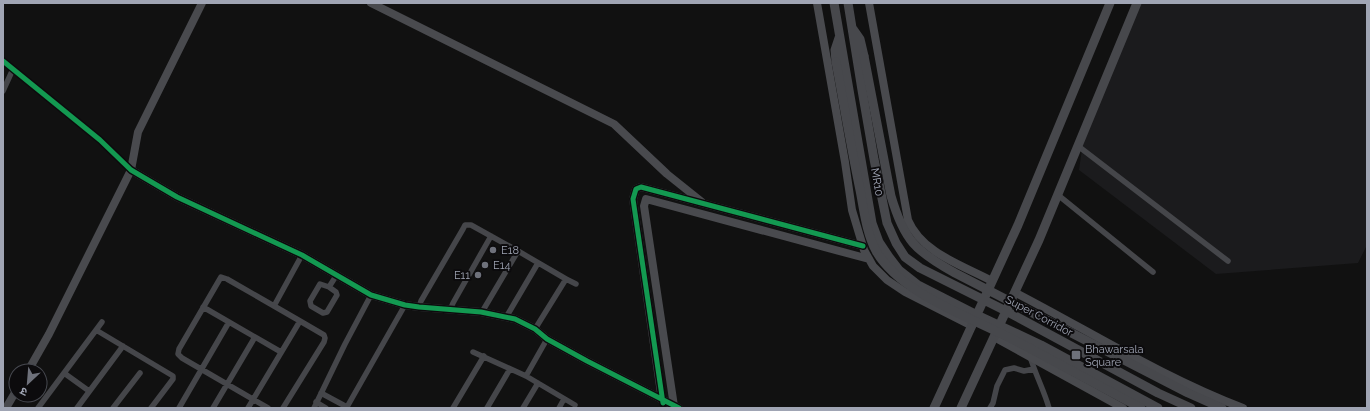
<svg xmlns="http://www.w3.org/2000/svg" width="1370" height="411" viewBox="0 0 1370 411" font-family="Raleway,'Noto Sans Devanagari',sans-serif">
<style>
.built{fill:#1b1b1d}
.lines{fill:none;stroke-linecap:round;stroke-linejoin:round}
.street{stroke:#45464a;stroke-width:5.5}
.secondary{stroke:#494a4e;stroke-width:8}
.primary{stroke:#47484c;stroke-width:9}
.primary-bridge{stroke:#47484c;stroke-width:9}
.cycleway-casing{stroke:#0c0b0d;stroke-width:8}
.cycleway{stroke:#139951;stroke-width:5}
.poi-dot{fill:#6e717b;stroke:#0c0b0d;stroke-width:1.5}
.labels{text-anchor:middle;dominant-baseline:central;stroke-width:4;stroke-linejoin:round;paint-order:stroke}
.street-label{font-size:11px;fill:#a0a5b4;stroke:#0c0b0d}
.poi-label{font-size:11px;fill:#a0a5b4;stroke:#0c0b0d;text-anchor:start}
</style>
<rect width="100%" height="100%" fill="#111"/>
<path class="built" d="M 1141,3 L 1367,3 L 1367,245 L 1358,263 L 1216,274 L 1079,170 L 1084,135 Z"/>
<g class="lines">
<path class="street" d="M 3,61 L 100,140 L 131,170
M 3,91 L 13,69
M 1078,146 L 1228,261
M 1058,195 L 1153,272
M 518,251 L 566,279 L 535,329
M 566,279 L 576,284
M 329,287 L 320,284 L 310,301 L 311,306 L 323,313 L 327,312 L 337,295 L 336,292 L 329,287 L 336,276
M 203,307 L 281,352
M 419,307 L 421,301 L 463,229 L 465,225 L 471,225 L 518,251 L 482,312
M 450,310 L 453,303 L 491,236
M 505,317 L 508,314 L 538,263
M 96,330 L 173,376 L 173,379 L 151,408
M 473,352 L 526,376 L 575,405
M 1030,356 C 1035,374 1044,390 1049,408
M 64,373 L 89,391
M 526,376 L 547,339
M 321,393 L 347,407 L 405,305
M 316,402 L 326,408
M 38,408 L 102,322
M 77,408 L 123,346
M 113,408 L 140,373
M 179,408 L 229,322
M 213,408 L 255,337
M 248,408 L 300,321 L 274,306 L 302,255
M 268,408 L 182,358 L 178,354 L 179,349 L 221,277 L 227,279 L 274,306
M 283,408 L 324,342 L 325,338 L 324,335 L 300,321
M 314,408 L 345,344 L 371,295
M 453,408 L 484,356
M 487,408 L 510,369
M 523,408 L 538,383
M 559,408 L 564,399
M 990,408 L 993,403 L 997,386 L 1005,370 L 1014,368 L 1024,371 L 1034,369"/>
<path class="secondary" d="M 371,3 L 614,124 L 667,174 L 702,202
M 817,3 L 845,162 L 852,210 L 864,250 L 873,266 L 887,280 L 905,292 L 972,326
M 869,3 L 908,220 C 922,253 962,265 992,281
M 131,170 L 177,197 L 302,255 L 371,295 L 405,305 L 419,307 L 481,312 L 515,319 L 535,329 L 547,339 L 587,361 L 679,408
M 1016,293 C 1091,332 1164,378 1243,408
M 994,337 L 1123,408
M 28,371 L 49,334 L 131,170 L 138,132 L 202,3
M 662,400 L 633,199 L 636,189 L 641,187 L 863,246
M 674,406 L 644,206 L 646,199 L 869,259
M 6,408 L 16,391"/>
<path class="primary" d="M 834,3 L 872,223 L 879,242 L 889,257 L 899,270 L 918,285 L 977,315 L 1041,345 L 1158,408
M 848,3 L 862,90 L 874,159 L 887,223 L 896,243 L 905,257 L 920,268 L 1006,311 L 1158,393 L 1191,408
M 853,29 L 860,39 L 864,56
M 836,62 L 835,50 L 839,38
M 934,408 L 1018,225 L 1110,3
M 961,408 L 1039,240 L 1137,3"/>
<path class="primary-bridge" d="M 864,56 L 891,196 C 904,240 915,251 955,273 L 1188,393 L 1222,408
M 836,62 C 844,105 851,147 860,190 C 864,210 866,232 876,251 C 899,292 967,316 1008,337 C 1053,360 1097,385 1141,408"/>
<g class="cycleway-casing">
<path id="cycleway" d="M 3,61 L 100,140 L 131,170 L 177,197 L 302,255 L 371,295 L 405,305 L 419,307 L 481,312 L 515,319 L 535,329 L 547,339 L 587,361 L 679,408
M 663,403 L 633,199 L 636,189 L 641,187 L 863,246"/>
</g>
<use href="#cycleway" class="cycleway"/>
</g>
<g class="poi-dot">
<circle cx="493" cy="250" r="4"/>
<circle cx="485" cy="265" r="4"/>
<circle cx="478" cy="275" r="4"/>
<rect x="1071" y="350" width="10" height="10" rx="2"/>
</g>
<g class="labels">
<g class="street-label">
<text transform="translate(877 182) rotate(80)">MR10</text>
<text transform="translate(1039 316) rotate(28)">Super Corridor</text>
</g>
<g class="poi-label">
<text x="501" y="250">E18</text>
<text x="493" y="265">E14</text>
<text x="470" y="275" text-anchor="end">E11</text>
<text x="1085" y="349">Bhawarsala<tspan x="1085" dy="13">Square</tspan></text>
</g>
</g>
<rect width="1370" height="411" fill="none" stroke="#a0a5b4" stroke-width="8"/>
<g transform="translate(28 383) rotate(206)"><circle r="19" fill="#0c0b0d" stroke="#474950"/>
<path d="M0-3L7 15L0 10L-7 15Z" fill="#6e717b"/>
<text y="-6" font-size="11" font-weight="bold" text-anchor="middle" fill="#a0a5b4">उ</text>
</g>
</svg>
